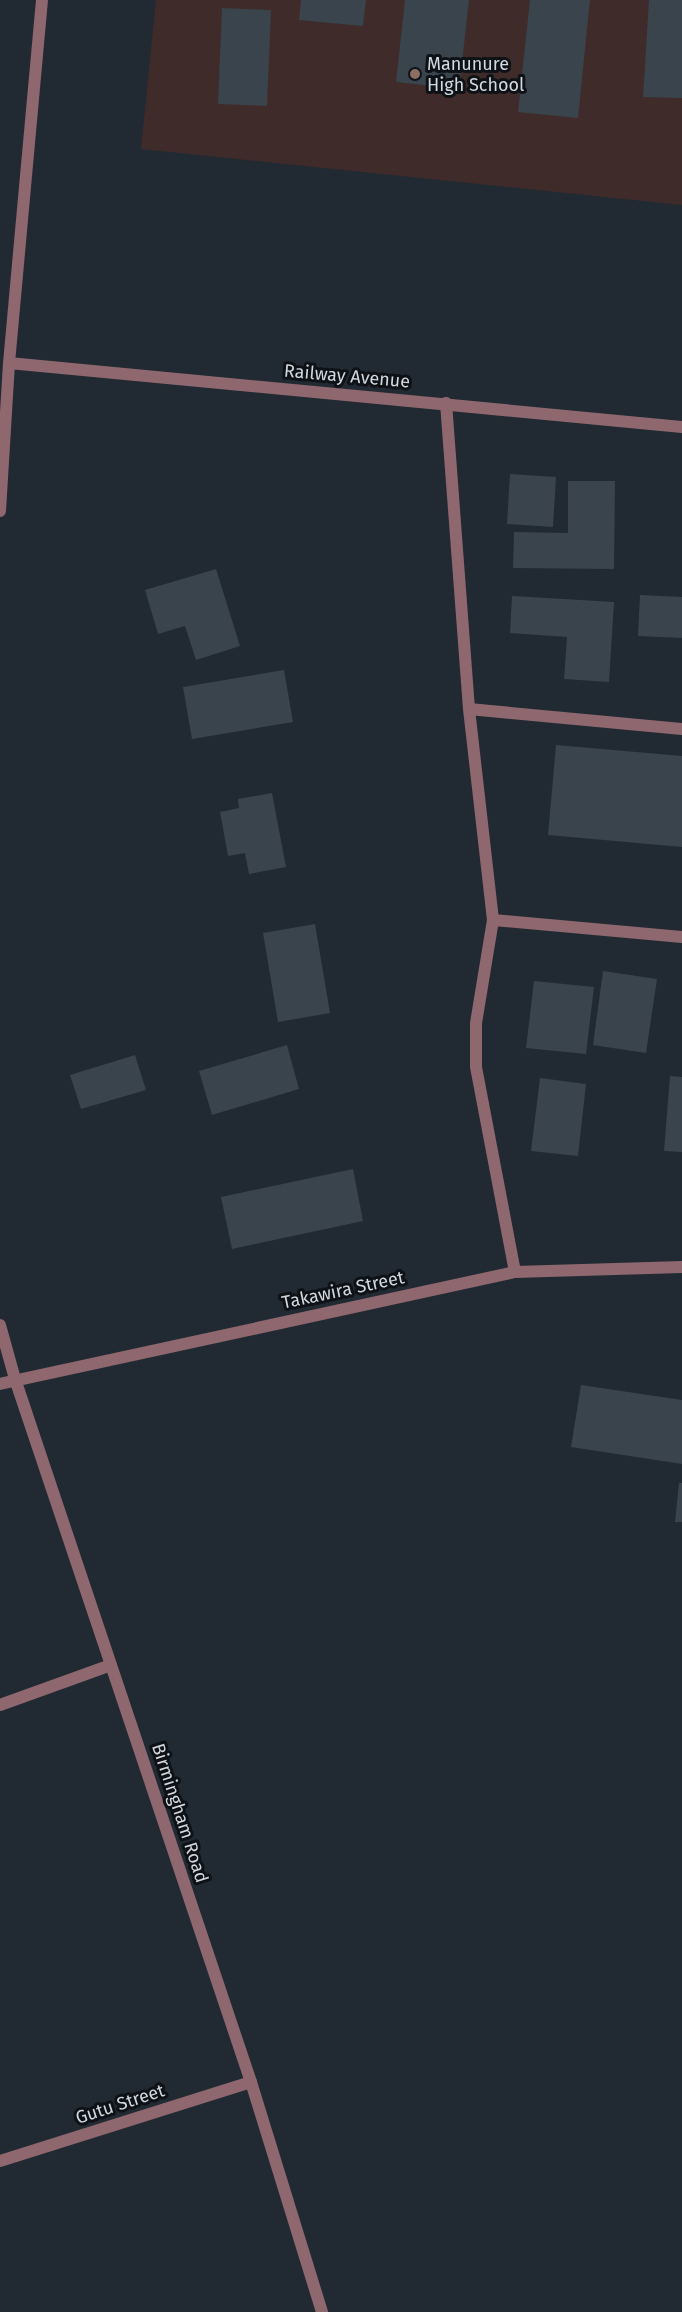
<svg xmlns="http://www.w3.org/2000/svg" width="682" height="2312" viewBox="0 0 682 2312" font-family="'Fira Sans',sans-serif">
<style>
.education{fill:#3f2b2a}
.building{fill:#3a444c}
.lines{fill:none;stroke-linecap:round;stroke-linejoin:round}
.minor{stroke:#8f676e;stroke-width:12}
.tertiary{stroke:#8f676e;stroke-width:12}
.education-dot{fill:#8d6e63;stroke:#0e1216;stroke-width:2}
.labels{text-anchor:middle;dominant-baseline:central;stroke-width:6;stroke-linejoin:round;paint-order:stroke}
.poi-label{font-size:18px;fill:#d2d8dd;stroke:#0e1216;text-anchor:start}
.street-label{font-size:18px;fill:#d2d8dd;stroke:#0e1216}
</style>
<rect width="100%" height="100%" fill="#212a32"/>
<path class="education" d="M 156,0 L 682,0 L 682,205 L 141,149 Z"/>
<path class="building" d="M 301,0 L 366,0 L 363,26 L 299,20 Z
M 405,0 L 469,0 L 459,89 L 396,82 Z
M 530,0 L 590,0 L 578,118 L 518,112 Z
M 649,0 L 682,0 L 682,98 L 643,97 Z
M 222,8 L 271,10 L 267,106 L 218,104 Z
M 510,474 L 556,477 L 553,527 L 507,524 Z
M 568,481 L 615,481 L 614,569 L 513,568 L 514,532 L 568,533 Z
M 216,569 L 240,646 L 196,660 L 185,626 L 158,634 L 145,590 Z
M 640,595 L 682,597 L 682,638 L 638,636 Z
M 512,596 L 614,602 L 609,682 L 564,679 L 567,637 L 510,633 Z
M 284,670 L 293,722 L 192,739 L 183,687 Z
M 556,745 L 682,756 L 682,847 L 548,835 Z
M 272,793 L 286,867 L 249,874 L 245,853 L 228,856 L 220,812 L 239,808 L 238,799 Z
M 315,924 L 330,1013 L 278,1022 L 263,933 Z
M 603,971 L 657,979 L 646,1053 L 593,1045 Z
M 534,981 L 594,987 L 586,1054 L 526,1048 Z
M 287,1045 L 299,1089 L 212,1115 L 199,1071 Z
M 135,1055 L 146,1090 L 81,1109 L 70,1075 Z
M 670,1076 L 682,1077 L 682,1152 L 664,1151 Z
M 540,1078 L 586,1084 L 578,1156 L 531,1151 Z
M 353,1169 L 363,1221 L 232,1249 L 221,1197 Z
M 581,1385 L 682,1400 L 682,1464 L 571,1447 Z
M 679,1483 L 682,1483 L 682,1522 L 675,1522 Z"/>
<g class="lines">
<path class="minor" d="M 446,403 L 469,709 L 493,920 L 476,1023 L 476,1067 L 515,1272
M 469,709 L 682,729
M 493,920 L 682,937
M 0,1384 L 515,1272 L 682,1267
M 0,1705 L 111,1665
M 0,2161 L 251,2082"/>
<path class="tertiary" d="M 9,363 L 682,427
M 0,511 L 9,363 L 42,0
M 0,1325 L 15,1379 L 251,2082 L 322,2312"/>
</g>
<circle class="education-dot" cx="415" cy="74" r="6"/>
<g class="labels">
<g class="poi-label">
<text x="427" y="64">Manunure<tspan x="427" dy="21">High School</tspan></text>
</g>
<g class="street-label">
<text transform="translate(347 376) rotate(5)">Railway Avenue</text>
<text transform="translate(343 1290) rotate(-12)">Takawira Street</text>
<text transform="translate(180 1813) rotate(72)">Birmingham Road</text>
<text transform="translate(120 2104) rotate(-18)">Gutu Street</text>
</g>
</g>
</svg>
